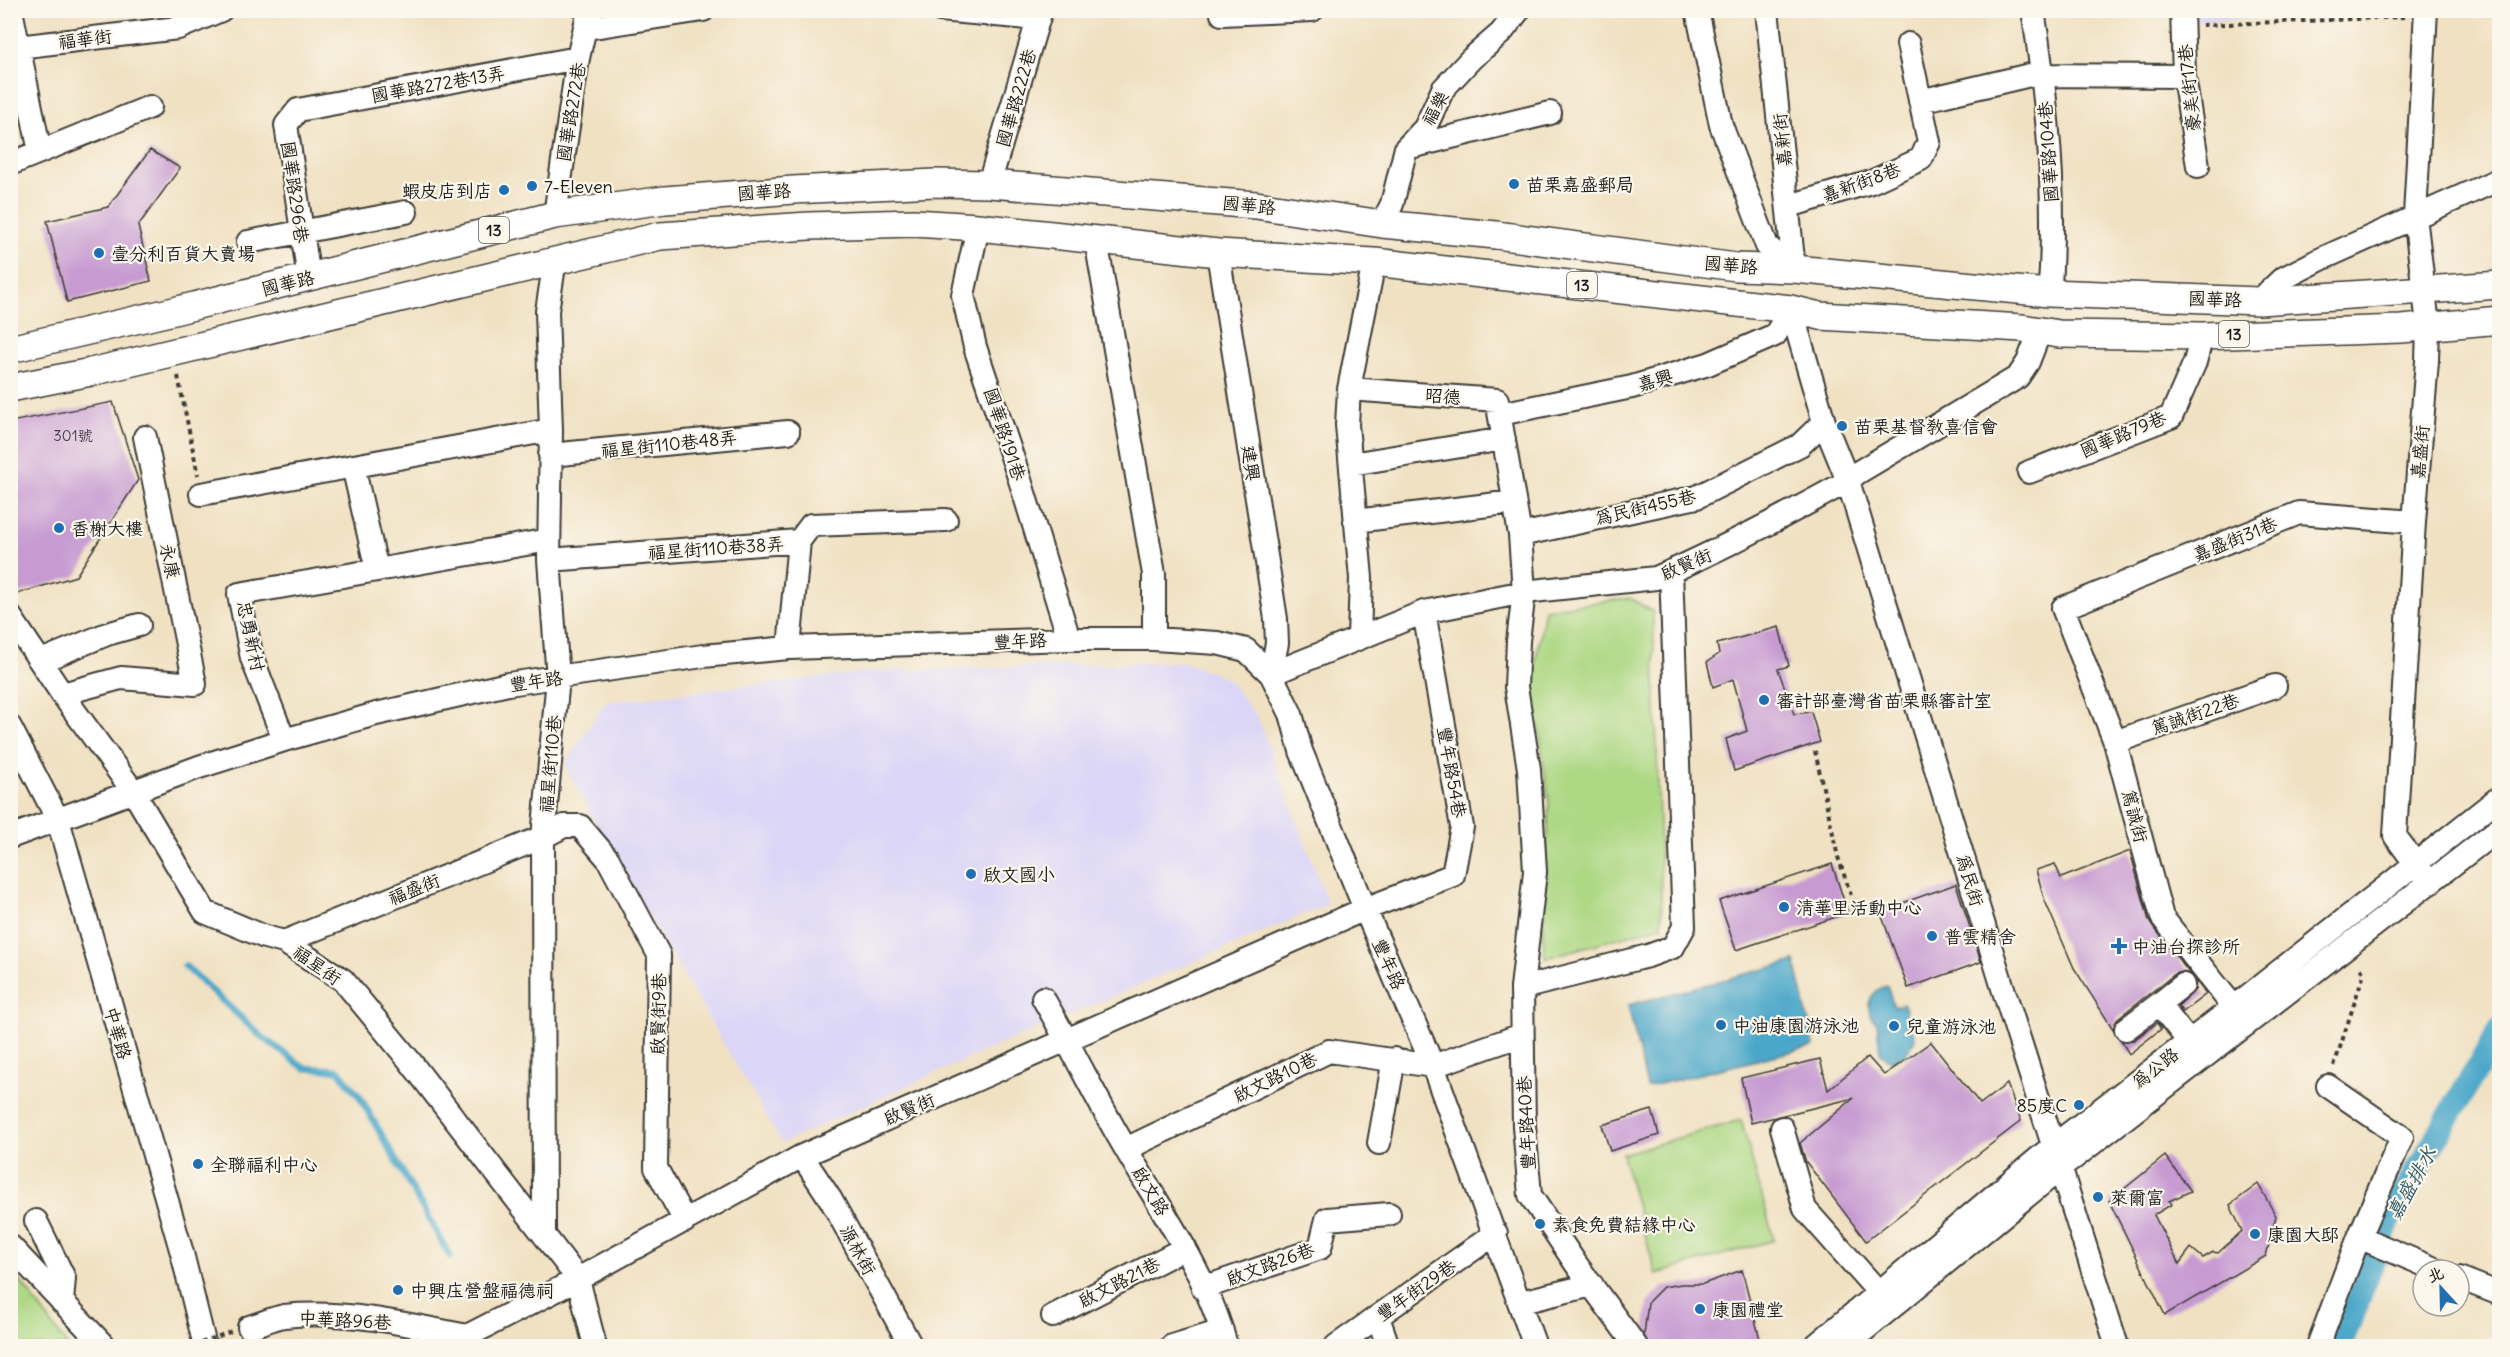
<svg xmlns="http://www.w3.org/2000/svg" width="2510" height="1357" viewBox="0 0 2510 1357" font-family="Delius,'LXGW WenKai TC',sans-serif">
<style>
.built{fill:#dbd6f7}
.green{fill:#add884;stroke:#647a50;stroke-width:1.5}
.water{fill:#4ba7c9;stroke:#346272;stroke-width:1.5}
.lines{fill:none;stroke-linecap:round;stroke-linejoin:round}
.stream{stroke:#4ba7c9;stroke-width:7}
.canal{stroke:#4ba7c9;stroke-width:24}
.building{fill:#c79bd2}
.minor-casing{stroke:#3c3a35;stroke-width:26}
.major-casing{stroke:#3c3a35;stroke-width:30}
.path{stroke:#3c3a35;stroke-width:4;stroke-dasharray:4.5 4.5;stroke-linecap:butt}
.minor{stroke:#fff;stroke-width:22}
.major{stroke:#fff;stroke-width:27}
.path-bridge{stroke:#3c3a35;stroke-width:4;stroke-dasharray:4.5 4.5;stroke-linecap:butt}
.poi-dot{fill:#1f6fb2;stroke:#fbf7ec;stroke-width:2}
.labels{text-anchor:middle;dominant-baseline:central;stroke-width:4.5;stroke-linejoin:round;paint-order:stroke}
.number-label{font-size:15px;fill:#473c4a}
.shield{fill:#fbf7ec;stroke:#5f5e5a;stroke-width:1.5}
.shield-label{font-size:16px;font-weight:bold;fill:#1c1c1c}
.street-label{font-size:18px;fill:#1c1c1c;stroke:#fbf7ec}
.poi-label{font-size:18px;fill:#1c1c1c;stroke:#fbf7ec;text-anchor:start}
.water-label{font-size:20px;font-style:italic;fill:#315b6a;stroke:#fbf7ec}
</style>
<rect width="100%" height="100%" fill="#fbf7ec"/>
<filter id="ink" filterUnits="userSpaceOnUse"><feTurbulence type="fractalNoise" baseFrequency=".0167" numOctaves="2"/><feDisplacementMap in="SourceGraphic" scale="12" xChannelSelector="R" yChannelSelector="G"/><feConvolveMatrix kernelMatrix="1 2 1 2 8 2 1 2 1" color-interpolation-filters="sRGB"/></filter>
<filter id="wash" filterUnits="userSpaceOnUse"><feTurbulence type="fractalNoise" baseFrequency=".008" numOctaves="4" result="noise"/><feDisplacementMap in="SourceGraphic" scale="24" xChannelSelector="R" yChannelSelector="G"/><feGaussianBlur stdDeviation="1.35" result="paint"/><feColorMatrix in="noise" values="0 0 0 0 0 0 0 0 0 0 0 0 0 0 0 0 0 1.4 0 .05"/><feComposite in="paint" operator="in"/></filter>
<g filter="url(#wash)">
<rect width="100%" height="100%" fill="#f0e1c2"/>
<path class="built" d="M 2188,11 L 2419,10 L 2419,11 L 2189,21 Z
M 1183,662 L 1227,678 L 1258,718 L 1328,904 L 982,1052 L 782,1143 L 607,845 L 565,765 L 605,702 L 877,671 Z"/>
<path class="green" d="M 1630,598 L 1653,612 L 1662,926 L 1545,958 L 1543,936 L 1549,802 L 1532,681 L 1545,609 Z
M 1741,1120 L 1774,1240 L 1656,1274 L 1622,1154 Z
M 11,1268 L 68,1346 L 11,1346 Z"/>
<path class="water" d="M 1795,961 L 1814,1046 L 1647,1087 L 1628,1005 Z
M 1887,986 L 1894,1007 L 1903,1004 C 1908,1010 1905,1013 1907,1019 C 1909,1026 1914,1031 1915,1039 L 1906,1054 L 1890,1061 L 1880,1053 L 1877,1023 C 1862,1011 1869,990 1887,986 Z"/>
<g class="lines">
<path class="stream" d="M 185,966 L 262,1037 L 305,1068 L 338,1070 L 360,1097 L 450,1256"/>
<path class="canal" d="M 2340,1346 L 2391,1215 L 2500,1029"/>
</g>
<g id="blocks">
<path class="building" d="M 150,150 L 180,168 L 138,226 L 151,281 L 67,302 L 47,221 L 108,207 Z
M 113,402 L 138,480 L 76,576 L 10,596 L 10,422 Z
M 1779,627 L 1789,666 L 1778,669 L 1794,714 L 1811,712 L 1820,742 L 1734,771 L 1726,739 L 1747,731 L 1733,679 L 1713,687 L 1707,662 L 1719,654 L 1717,644 Z
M 2130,851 L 2149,921 L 2190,974 L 2182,972 L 2175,974 L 2118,1018 L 2113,1029 L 2074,968 L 2045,901 L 2036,870 L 2055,864 L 2061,878 Z
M 1832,864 L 1848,913 L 1736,950 L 1719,901 Z
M 1956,884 L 1981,962 L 1908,988 L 1880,911 Z
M 2196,981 L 2206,994 L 2183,1012 L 2178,1006 L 2195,990 Z
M 2157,1023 L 2161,1029 L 2129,1054 L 2121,1041 L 2134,1040 Z
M 1931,1042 L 1980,1104 L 2007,1084 L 2021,1121 L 1866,1241 L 1806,1162 L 1800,1143 L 1854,1098 L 1751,1123 L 1741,1078 L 1820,1059 L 1828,1090 L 1868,1057 L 1884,1075 Z
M 1652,1110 L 1659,1135 L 1610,1151 L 1602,1125 Z
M 2165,1156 L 2191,1191 L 2169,1201 L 2172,1204 L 2154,1215 L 2179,1264 L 2191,1248 L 2203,1258 L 2213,1252 L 2218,1253 L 2242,1231 L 2230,1205 L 2258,1184 L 2276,1216 L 2266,1256 L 2165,1315 L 2109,1201 Z
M 1742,1270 L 1760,1339 L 1734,1347 L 1649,1347 L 1644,1335 L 1648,1302 L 1663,1287 L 1681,1284 L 1703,1284 Z"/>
</g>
</g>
<g filter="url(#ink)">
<use href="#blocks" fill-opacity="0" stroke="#3c3a35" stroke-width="1.5"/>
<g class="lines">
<g class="minor-casing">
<path id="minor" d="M 11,10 L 40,152
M 940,10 L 1038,19
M 1222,10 L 1222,14 L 1312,10
M 1697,10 L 1721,125 L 1767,246 L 1794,269
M 1767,10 L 1794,269
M 2033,10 C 2044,80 2052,150 2052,220 C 2052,245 2052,269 2049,293
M 2182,10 L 2184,76 L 2198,166
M 2426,10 L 2415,216 L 2428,325 L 2427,361 L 2414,522 L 2395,836 L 2430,883
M 587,28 L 703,10
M 18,47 L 178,28 L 221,10
M 1920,101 L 2030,75 L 2184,76
M 1406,148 L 1550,113
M 10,164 L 150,107
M 989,184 L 1041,10
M 1789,206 L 1871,182 L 1921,159 L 1929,142 L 1908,44
M 555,215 L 578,58 L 589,10
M 1382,224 L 1392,204 L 1406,148 L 1425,128 L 1443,89 L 1471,59 L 1501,33 L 1519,10
M 978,227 L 963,295 L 975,347 L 1020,480 L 1069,639
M 1096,240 L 1154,574 L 1154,639
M 248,242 L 406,212
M 1218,253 L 1276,619 L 1277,643 L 1271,674
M 309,278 L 286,125 L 298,110 L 578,58
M 2259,301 L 2282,279 L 2319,260 L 2500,179
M 1791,309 L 1824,422 L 1848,481 L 2002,985 L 2117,1346
M 1349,389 L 1497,400 L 1520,535 L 1524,592 L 1518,641 L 1516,687 L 1529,769 L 1535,872 L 1522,988 L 1524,1126 L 1530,1195 L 1576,1264 L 1636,1346
M 1500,414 L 1632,387 L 1708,364 L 1775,335 L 1791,309
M 550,455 L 788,432
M 1351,464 L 1504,439
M 353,466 L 377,570
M 2029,472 L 2171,417 L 2195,362 L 2202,336
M 201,494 L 551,430
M 1355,521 L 1514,502
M 1520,535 L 1697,497 L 1800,445 L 1824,422
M 549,560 L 799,541 L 811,525 L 946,520
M 10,616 L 62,694 L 133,791 L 205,912 L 265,937 L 284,942 L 343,980 L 409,1060 L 578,1279 L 595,1346
M 1359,637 L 1361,578 L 1347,425 L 1349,389 L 1374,262
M 789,648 L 799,541
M 41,661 L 107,634 L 139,625
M 1271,674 L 1424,612 L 1524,592 L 1656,578 C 1722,549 1785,516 1848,481 L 1857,473 L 2018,377 L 2028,362 L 2040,331
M 62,694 L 121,678 L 195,684 L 145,437
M 10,727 L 58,820 L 182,1253 L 205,1346
M 284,740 L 252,658 L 239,594 L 549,540
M 2115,742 L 2275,686
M 10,837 L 199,767 L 284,740 L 376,714 L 508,684 L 703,656 L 789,648 L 1069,639 L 1154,639 L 1217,643 L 1246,650 L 1271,674 L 1291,714 L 1301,751 L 1365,909 L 1433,1066 L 1535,1346
M 284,942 L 543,837 L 564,826 L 580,826 L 608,859 L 659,955 L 656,1168 L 685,1221
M 1522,988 L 1648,956 L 1673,947 L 1684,927 L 1671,571
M 1043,998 C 1072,1048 1097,1101 1127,1151 C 1162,1211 1209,1278 1226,1346
M 2159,1004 L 2183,985
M 2243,1019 L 2162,917 L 2115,742 L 2063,608 L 2299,513 L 2414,522
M 2126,1029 L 2159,1004 L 2189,1042
M 1782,1128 L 1805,1209 L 1889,1304
M 1379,1143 L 1394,1059
M 1126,1149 L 1329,1051 L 1433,1066 L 1522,1035
M 802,1156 L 831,1200 L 911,1346
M 36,1221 L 64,1278 L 62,1302
M 544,1233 L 543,837 L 558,678 L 549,560 L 551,430 L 547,311 L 555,260
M 2359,1237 L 2437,1270
M 10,1246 L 104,1346
M 2459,1278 L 2500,1294
M 1203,1288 L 1320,1248 L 1327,1219 L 1389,1214
M 1521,1302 L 1592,1285
M 1053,1316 L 1185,1248
M 1378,1317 L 1388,1346
M 249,1327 C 260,1324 273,1318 284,1316 C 345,1310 408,1324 467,1336
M 467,1336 L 578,1279 L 802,1156 L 1365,909 L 1453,875 L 1462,827 L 1424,612
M 1172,1346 L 1222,1331
M 1336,1346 L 1496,1233
M 1815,1346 L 2053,1146 L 2234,1007 L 2500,797
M 1845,1346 L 2062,1167 L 2500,828
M 2318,1346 L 2359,1237 L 2402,1137 L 2328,1086"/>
</g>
<g class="major-casing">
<path id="major" d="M 10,349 L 174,311 L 555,215 L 665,200 L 793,190 L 935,183 L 989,184 L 1256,205 L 1382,224 L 1496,235 L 1736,267 L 1794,269 L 2049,293 L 2259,301 L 2500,285
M 10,388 L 91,372 L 660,236 L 809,226 L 914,223 L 978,227 L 1218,253 L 1374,262 L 1791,309 L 1820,316 L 2022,328 L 2059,334 L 2202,336 L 2401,329 L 2500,320"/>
</g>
<path class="path" d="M 2202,25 L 2404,17
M 178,376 L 198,475
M 1815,751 L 1838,857 L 1857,913
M 2334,1066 L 2364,973 L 2358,966"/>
<use href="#minor" class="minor"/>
<use href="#major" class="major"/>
<path class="path-bridge" d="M 193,1346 L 232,1331"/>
</g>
</g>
<g class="poi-dot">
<circle cx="1514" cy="184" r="6"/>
<circle cx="532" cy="186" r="6"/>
<circle cx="504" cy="190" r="6"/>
<circle cx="99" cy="253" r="6"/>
<circle cx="1842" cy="426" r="6"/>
<circle cx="59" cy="528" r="6"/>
<circle cx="1764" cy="700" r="6"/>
<circle cx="971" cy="874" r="6"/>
<circle cx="1784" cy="907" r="6"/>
<circle cx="1932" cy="936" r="6"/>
<path d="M2116 937h6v6h6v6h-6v6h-6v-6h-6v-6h6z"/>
<circle cx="1721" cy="1025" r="6"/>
<circle cx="1894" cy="1026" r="6"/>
<circle cx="2079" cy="1105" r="6"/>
<circle cx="198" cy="1164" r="6"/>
<circle cx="2098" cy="1197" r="6"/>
<circle cx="1540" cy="1224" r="6"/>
<circle cx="2255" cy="1234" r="6"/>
<circle cx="398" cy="1290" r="6"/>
<circle cx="1700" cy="1309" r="6"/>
</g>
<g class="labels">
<g class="number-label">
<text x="73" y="435">301號</text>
</g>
<g class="shield">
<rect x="479" y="217" width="30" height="26" rx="4.5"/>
<rect x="1567" y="272" width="30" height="26" rx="4.5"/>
<rect x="2219" y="321" width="30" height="26" rx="4.5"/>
</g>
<g class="shield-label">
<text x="494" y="230">13</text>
<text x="1582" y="285">13</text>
<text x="2234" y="334">13</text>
</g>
<g class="street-label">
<text transform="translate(85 39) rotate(-7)">福華街</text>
<text transform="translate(438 84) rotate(-10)">國華路272巷13弄</text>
<text transform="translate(2189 88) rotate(-96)">豪美街17巷</text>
<text transform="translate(1016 98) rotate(-74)">國華路222巷</text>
<text transform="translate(1435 108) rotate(-61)">福樂</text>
<text transform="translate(571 112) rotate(-81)">國華路272巷</text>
<text transform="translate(1782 140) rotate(-96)">嘉新街</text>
<text transform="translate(2048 152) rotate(-94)">國華路104巷</text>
<text transform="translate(1861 182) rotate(-20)">嘉新街8巷</text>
<text transform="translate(295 192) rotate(82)">國華路296巷</text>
<text transform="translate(764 192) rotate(-4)">國華路</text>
<text transform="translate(1249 205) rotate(6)">國華路</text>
<text transform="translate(1731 265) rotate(5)">國華路</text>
<text transform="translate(288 283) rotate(-14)">國華路</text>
<text transform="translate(2215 299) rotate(2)">國華路</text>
<text transform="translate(1655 380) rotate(-17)">嘉興</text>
<text transform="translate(1443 396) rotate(4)">昭德</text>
<text transform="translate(1005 434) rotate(72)">國華路191巷</text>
<text transform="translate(2123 434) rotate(-23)">國華路79巷</text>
<text transform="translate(669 444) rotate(-6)">福星街110巷48弄</text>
<text transform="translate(2420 452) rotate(-85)">嘉盛街</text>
<text transform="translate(1251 463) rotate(81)">建興</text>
<text transform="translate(1645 507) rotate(-13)">為民街455巷</text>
<text transform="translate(2235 539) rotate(-22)">嘉盛街31巷</text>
<text transform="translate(716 548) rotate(-4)">福星街110巷38弄</text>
<text transform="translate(170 561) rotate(78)">永康</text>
<text transform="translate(1686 564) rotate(-23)">啟賢街</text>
<text transform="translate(251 636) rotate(78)">忠勇新村</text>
<text transform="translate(1020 641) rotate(-3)">豐年路</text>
<text transform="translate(536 681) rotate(-8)">豐年路</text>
<text transform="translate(2195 714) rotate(-19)">篤誠街22巷</text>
<text transform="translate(550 764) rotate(-85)">福星街110巷</text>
<text transform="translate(1452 772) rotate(80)">豐年路54巷</text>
<text transform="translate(2135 816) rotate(75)">篤誠街</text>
<text transform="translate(1970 880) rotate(73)">為民街</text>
<text transform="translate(414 889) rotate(-22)">福盛街</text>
<text transform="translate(1389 964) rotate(66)">豐年路</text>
<text transform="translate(317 965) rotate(35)">福星街</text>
<text transform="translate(658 1014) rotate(-89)">啟賢街9巷</text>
<text transform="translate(118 1033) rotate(74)">中華路</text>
<text transform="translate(2155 1068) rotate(-38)">為公路</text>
<text transform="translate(1275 1077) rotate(-26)">啟文路10巷</text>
<text transform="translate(909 1109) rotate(-23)">啟賢街</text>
<text transform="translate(1526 1123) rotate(-93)">豐年路40巷</text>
<text transform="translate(1151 1191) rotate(59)">啟文路</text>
<text transform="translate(858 1250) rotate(61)">源林街</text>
<text transform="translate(1270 1264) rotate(-20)">啟文路26巷</text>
<text transform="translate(1119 1282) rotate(-27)">啟文路21巷</text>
<text transform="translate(1416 1290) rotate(-35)">豐年街29巷</text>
<text transform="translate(345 1320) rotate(3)">中華路96巷</text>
</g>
<g class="poi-label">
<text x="1526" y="184">苗栗嘉盛郵局</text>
<text x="544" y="186">7-Eleven</text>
<text x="492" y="190" text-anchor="end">蝦皮店到店</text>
<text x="111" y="253">壹分利百貨大賣場</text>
<text x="1854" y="426">苗栗基督教喜信會</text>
<text x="71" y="528">香榭大樓</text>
<text x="1776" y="700">審計部臺灣省苗栗縣審計室</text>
<text x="983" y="874">啟文國小</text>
<text x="1796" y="907">清華里活動中心</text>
<text x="1944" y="936">普雲精舍</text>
<text x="2132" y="946">中油台探診所</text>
<text x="1733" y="1025">中油康園游泳池</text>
<text x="1906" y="1026">兒童游泳池</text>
<text x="2067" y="1105" text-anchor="end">85度C</text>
<text x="210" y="1164">全聯福利中心</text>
<text x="2110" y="1197">萊爾富</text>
<text x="1552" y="1224">素食免費結緣中心</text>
<text x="2267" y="1234">康園大邸</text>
<text x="410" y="1290">中興庒營盤福德祠</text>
<text x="1712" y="1309">康園禮堂</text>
</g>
<g class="water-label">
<text transform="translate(2411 1183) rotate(-61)">嘉盛排水</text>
</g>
</g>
<rect width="2510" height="1357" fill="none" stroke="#fbf7ec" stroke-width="36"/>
<g transform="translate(2441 1288) rotate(338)"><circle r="28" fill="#fbf7ec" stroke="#a29f99" stroke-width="1.5"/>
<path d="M0-4.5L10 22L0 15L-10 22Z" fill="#1f6fb2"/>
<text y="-9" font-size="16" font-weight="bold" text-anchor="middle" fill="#1c1c1c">北</text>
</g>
</svg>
